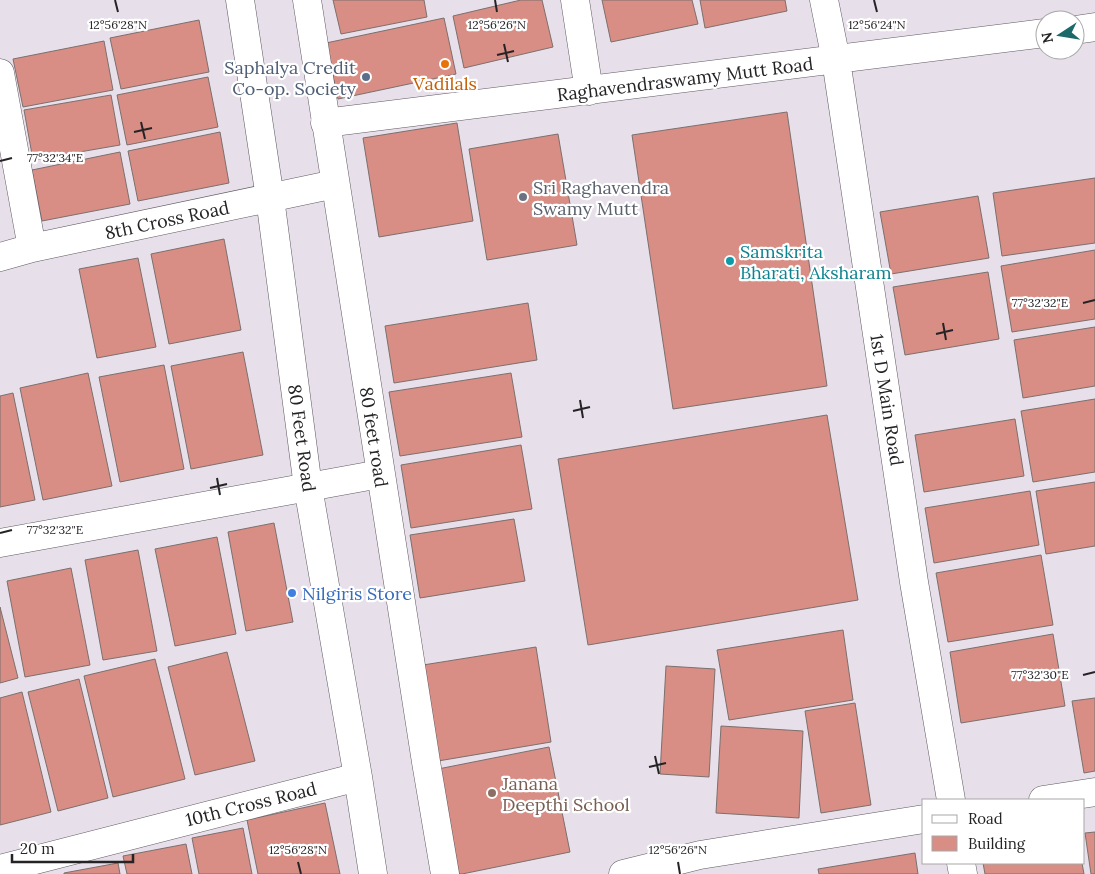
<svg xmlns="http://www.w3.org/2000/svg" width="1095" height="874" viewBox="0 0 1095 874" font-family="Lora,serif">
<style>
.building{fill:#d88e85;stroke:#7c6f6d}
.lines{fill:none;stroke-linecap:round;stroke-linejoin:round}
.minor-casing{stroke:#605a62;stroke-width:29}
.tertiary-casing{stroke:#605a62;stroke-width:29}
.minor{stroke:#fff;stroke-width:28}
.tertiary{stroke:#fff;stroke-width:28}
.ticks{fill:none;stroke:#252326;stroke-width:2}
.food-dot{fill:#e8710a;stroke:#fff;stroke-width:2}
.service-dot{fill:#5c6f8a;stroke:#fff;stroke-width:2}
.worship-dot{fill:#6b7280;stroke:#fff;stroke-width:2}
.culture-dot{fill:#0f9aa8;stroke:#fff;stroke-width:2}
.shop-dot{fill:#3f7fe0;stroke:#fff;stroke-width:2}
.education-dot{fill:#8d6e63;stroke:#fff;stroke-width:2}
.labels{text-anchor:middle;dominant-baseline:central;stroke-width:4.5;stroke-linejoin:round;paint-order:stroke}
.service-label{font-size:18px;fill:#4e5e75;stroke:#fff;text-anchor:end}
.street-label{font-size:18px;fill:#252326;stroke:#fff}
.food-label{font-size:18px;fill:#c56008;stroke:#fff}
.worship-label{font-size:18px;fill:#5b616d;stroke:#fff;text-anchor:start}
.culture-label{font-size:18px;fill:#0d838f;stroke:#fff;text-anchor:start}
.shop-label{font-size:18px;fill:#366cbe;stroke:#fff;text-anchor:start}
.education-label{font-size:18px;fill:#785e54;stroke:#fff;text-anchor:start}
.ticks-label{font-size:12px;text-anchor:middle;fill:#252326;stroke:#fff;stroke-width:4.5;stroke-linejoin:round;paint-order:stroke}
</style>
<rect width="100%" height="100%" fill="#e7dfe9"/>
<path class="building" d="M 333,0 L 424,0 L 427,17 L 341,34 Z
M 521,0 L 542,0 L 553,47 L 464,68 L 453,16 Z
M 602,0 L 692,0 L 698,24 L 611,42 Z
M 700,0 L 785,0 L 787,11 L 705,28 Z
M 444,18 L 456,74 L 338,99 L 326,43 Z
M 199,20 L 209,72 L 121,89 L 110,38 Z
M 104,41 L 113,90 L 23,107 L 13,59 Z
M 208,77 L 218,127 L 127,145 L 117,95 Z
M 111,95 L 120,145 L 33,160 L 24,110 Z
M 787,112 L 827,386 L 673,409 L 632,135 Z
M 457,123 L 473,221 L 379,237 L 363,138 Z
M 220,132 L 229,183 L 138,201 L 128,151 Z
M 558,134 L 577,245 L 487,260 L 469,149 Z
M 120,152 L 130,204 L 42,221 L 32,170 Z
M 1095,178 L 1095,243 L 1002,256 L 993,193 Z
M 978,196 L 989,258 L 891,274 L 880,212 Z
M 224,239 L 241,330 L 169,344 L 151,254 Z
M 1095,250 L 1095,319 L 1012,332 L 1001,266 Z
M 138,258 L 156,347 L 97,358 L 79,269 Z
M 988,272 L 999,339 L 905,355 L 893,287 Z
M 528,303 L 537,360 L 394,383 L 385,326 Z
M 1095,327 L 1095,386 L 1023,398 L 1014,340 Z
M 243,352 L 263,455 L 191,469 L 171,366 Z
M 164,365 L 184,469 L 120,482 L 99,377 Z
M 88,373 L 112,486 L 43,500 L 20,388 Z
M 511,373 L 522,437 L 400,456 L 389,392 Z
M 13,393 L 35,500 L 0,507 L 0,396 Z
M 1095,399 L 1095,472 L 1033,482 L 1021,411 Z
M 827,415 L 858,600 L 588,645 L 558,459 Z
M 1015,419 L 1024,476 L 924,492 L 915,435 Z
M 521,445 L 532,509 L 411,528 L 401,465 Z
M 1095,482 L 1095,546 L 1046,554 L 1036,491 Z
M 1030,491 L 1039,545 L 934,563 L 925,508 Z
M 514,519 L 525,581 L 420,598 L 410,535 Z
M 274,523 L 293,622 L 246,631 L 228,532 Z
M 217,537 L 236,634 L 175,646 L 155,549 Z
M 138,550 L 157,651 L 103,660 L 85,560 Z
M 1041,555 L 1053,625 L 948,642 L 936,573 Z
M 71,568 L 90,665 L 25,677 L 7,581 Z
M 0,607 L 18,678 L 0,683 Z
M 843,630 L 853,700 L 729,720 L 717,650 Z
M 1053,634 L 1065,706 L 961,723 L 950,652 Z
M 536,647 L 551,742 L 438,761 L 423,665 Z
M 227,652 L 255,761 L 195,775 L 168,667 Z
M 155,659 L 185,779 L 113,797 L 84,676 Z
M 666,666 L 715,669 L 709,777 L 660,774 Z
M 79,679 L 108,798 L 58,811 L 28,692 Z
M 22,692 L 51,812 L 0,825 L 0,698 Z
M 1095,698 L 1095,771 L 1084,773 L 1072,701 Z
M 855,703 L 871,805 L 821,813 L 805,711 Z
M 721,726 L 803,731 L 799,818 L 716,813 Z
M 549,747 L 570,852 L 462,874 L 454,874 L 433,770 Z
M 325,803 L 340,874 L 258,874 L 247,820 Z
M 243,828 L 252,874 L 199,874 L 192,838 Z
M 1095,832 L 1095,874 L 1091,874 L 1085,833 Z
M 186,844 L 192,874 L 127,874 L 123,856 Z
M 915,853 L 918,874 L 819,874 L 818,869 Z
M 118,863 L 120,874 L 64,874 L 64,873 Z
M 983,863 L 1082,863 L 1084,874 L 985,874 Z"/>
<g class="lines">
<g class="minor-casing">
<path id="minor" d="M 575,0 L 589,91
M 824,0 L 836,60 L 914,582 L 951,800
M 1075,30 L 1095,27
M 0,73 L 32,248
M 325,123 L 1045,33
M 0,257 L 32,248 L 335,184
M 0,543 L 380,474
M 1043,800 L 1095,792
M 961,863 L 963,874
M 623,874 L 700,855 L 924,819"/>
</g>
<g class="tertiary-casing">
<path id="tertiary" d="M 240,0 L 270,198 L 308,487 L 358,777 L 373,874
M 307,0 L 426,762 L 445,874
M 0,869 L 358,777"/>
</g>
<use href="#minor" class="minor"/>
<use href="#tertiary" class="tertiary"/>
</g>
<path class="ticks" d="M 115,0 L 118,12M 495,0 L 497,12M 874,0 L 877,12M 504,44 L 508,62M 497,55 L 514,51M 141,122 L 145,139M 134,132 L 152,128M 0,161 L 12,158M 1083,303 L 1095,300M 943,323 L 946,340M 936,334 L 953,330M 580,400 L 583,418M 573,411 L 590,407M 217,478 L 220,495M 210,488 L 227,484M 0,533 L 12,530M 1083,675 L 1095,672M 655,756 L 659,774M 649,767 L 666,763M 298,862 L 301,874M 678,862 L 680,874"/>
<circle class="food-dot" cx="445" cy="64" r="5"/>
<circle class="service-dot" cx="366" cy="77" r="5"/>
<circle class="worship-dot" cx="523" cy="197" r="5"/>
<circle class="culture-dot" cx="730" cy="261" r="5"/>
<circle class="shop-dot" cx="292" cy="593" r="5"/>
<circle class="education-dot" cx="492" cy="793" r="5"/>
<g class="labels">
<g class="service-label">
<text x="356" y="67">Saphalya Credit<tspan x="356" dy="21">Co-op. Society</tspan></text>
</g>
<g class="street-label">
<text transform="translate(685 79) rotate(-7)">Raghavendraswamy Mutt Road</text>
<text transform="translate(167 220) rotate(-12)">8th Cross Road</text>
<text transform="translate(887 400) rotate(81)">1st D Main Road</text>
<text transform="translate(374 437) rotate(81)">80 feet road</text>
<text transform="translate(302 438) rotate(82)">80 Feet Road</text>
<text transform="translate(251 804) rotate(-14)">10th Cross Road</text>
</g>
<g class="food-label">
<text x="445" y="83">Vadilals</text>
</g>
<g class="worship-label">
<text x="533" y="187">Sri Raghavendra<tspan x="533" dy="21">Swamy Mutt</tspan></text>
</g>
<g class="culture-label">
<text x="740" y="251">Samskrita<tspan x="740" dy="21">Bharati, Aksharam</tspan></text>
</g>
<g class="shop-label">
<text x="302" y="593">Nilgiris Store</text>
</g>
<g class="education-label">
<text x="502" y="783">Janana<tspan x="502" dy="21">Deepthi School</tspan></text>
</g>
</g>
<g class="ticks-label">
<text x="118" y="29">12°56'28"N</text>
<text x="497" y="29">12°56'26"N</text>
<text x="877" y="29">12°56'24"N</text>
<text x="55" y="162">77°32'34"E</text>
<text x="1040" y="307">77°32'32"E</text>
<text x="55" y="534">77°32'32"E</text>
<text x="1040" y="679">77°32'30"E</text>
<text x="298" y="854">12°56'28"N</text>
<text x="678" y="854">12°56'26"N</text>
</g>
<rect x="922" y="799" width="162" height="65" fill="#ffffff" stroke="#a8a7a8"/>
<rect x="932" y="815" width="25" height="8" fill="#ffffff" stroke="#a8a7a8"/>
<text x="968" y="824" font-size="15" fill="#252326">Road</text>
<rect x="932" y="836" width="25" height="15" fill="#d88e85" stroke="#a8a7a8"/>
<text x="968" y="849" font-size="15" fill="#252326">Building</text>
<g transform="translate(1060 35) rotate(258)"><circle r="24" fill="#ffffff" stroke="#a8a7a8"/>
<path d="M0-4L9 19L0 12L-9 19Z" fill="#1c696a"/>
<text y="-8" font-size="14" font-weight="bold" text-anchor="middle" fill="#252326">N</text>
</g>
<path d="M12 854v8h121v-8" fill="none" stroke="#252326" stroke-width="2.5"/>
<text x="20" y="854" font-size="15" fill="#252326" stroke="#ffffff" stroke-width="4" paint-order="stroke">20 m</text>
</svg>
